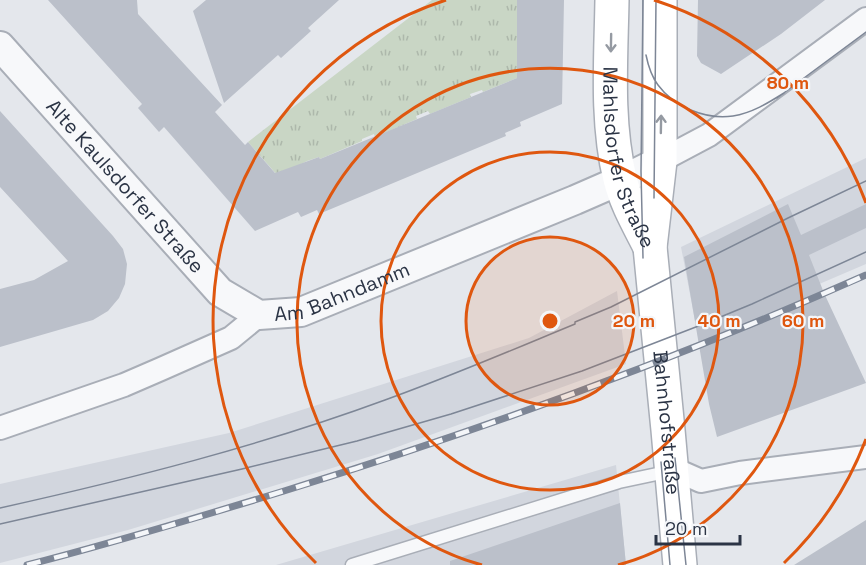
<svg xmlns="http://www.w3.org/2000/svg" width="866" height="565" viewBox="0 0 866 565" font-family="'Space Grotesk',sans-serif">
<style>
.built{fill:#d2d6de}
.grass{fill:url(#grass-tufts)}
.building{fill:#bbc0ca}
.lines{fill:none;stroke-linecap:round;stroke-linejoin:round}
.service-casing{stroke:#a9aeb7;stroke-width:15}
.minor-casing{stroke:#a9aeb7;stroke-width:26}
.tertiary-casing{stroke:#a9aeb7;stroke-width:32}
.secondary-casing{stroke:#a9aeb7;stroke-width:36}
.service{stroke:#f7f8fa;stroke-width:12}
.minor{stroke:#f7f8fa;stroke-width:22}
.tertiary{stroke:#f7f8fa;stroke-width:28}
.secondary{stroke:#fff;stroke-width:33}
.tram{stroke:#7d8696;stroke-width:1.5}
.rail-casing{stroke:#7d8696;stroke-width:7}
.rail{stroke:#f4f6f9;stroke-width:4.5;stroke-dasharray:14;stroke-linecap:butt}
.oneway{stroke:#959aa2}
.ring{fill:none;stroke:#df570f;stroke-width:3}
.labels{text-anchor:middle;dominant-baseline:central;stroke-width:4.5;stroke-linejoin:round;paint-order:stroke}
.street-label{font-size:20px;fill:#2b3445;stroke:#f4f6f9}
.centre{fill:#df570f;stroke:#f4f6f9;stroke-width:3}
.ring-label{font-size:18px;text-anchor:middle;font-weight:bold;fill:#df570f;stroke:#f4f6f9;stroke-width:4.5;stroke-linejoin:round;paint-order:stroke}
</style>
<defs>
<pattern id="grass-tufts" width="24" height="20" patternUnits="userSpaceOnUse" patternTransform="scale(1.5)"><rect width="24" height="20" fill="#c9d6c5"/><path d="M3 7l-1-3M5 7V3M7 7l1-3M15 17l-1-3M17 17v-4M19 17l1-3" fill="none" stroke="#adb8ab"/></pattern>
</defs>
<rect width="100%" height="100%" fill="#e4e7ec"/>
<path class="built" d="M 866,158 L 866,264 L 698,336 L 681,247 Z
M 617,291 L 626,364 L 378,454 L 128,530 L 0,563 L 0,484 L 229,433 L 529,338 Z
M 616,465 L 626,565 L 276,565 Z"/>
<path class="grass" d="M 432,0 L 517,0 L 517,78 L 483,92 L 482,90 L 470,94 L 471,97 L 430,114 L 428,111 L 416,116 L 417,119 L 375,137 L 374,134 L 362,139 L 362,141 L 320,159 L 319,157 L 307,161 L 278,176 L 248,142 Z"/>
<path class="building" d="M 48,0 L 137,0 L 138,14 L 222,105 L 215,112 L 245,145 L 248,142 L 275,173 L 319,157 L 320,159 L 517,78 L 517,0 L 564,0 L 562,104 L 520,122 L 521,126 L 505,133 L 506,136 L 319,214 L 317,210 L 301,217 L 298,212 L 255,231 L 164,127 L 159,132 L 138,108 L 142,104 Z
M 206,0 L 339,0 L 308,28 L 311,31 L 281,58 L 278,55 L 224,103 L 193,11 Z
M 698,0 L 825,0 L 781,34 L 721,74 L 701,63 L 697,56 Z
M 0,111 L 113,236 L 123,249 L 127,264 L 125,284 L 119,298 L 108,311 L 93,320 L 0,347 L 0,289 L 34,280 L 68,261 L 0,187 Z
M 788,204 L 801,235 L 866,204 L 866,228 L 809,255 L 824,293 L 866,383 L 717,437 L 709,404 L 684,257 Z
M 620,503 L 626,565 L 450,565 L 450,561 Z
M 866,520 L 866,565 L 794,565 Z"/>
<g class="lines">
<g class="service-casing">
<path id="service" d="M 352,565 L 619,482 L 671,471"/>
</g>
<g class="minor-casing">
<path id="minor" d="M 660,161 L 709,135 L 866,19
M 0,428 L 124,385 L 161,369 L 231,338 L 259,315
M 672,471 L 676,470 L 701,481 L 740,473 L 866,457"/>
</g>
<g class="tertiary-casing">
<g id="tertiary">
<path id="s1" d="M 0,46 L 220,292 L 259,315 L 301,312 L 575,200 L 630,176 L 660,161"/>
</g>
</g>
<g class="secondary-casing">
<g id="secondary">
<path id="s2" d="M 612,0 C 611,59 606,121 620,179 C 626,203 639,225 650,247"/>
<path id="s3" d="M 660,0 L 660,161 L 650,247 L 668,430 L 680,565"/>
</g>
</g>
<use href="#service" class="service"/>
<use href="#minor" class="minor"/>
<use href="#tertiary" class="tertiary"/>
<use href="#secondary" class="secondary"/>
<path class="tram" d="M 643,0 L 641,171 L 643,258
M 646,55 C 648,65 652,77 658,85 C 674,107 706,120 733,116 C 752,113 768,103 784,93
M 777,98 L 866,32
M 654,198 L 656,0
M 675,458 L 686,565
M 661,462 L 670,565
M 0,508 C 130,479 260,446 385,400 C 449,377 512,350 575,324 L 575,322 L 611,307 L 788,218 L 866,181
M 0,524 L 242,469 L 357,441 L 451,414 L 582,371 L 701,325 L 752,304 L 866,252"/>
<g class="rail-casing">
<path id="rail" d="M 27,565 C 113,543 199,517 284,491 C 482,430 677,359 866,275"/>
</g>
<use href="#rail" class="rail"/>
</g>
<defs><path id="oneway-shaft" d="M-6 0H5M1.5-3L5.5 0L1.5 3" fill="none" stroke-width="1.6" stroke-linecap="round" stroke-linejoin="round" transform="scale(1.5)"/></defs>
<g class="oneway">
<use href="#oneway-shaft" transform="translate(611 43) rotate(91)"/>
<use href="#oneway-shaft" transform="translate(661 124) rotate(-89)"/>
</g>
<circle cx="550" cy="321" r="84" fill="#df570f" fill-opacity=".12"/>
<g class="ring">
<circle cx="550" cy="321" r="84"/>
<circle cx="550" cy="321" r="169"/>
<path d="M482 565A253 253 0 1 1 618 565"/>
<path d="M866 439A337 337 0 0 1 784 563M316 563A337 337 0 0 1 446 0M654 0A337 337 0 0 1 866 203"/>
</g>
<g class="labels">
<g class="street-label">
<text stroke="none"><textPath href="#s2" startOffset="160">Mahlsdorfer Straße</textPath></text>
<text stroke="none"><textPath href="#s1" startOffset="188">Alte Kaulsdorfer Straße</textPath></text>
<text stroke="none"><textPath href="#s1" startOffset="462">Am Bahndamm</textPath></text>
<text stroke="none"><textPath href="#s3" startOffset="424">Bahnhofstraße</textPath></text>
</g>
</g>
<circle cx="550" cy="321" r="9" class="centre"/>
<g class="ring-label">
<text x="788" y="89">80 m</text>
<text x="634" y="327">20 m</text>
<text x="719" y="327">40 m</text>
<text x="803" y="327">60 m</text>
</g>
<path d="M656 535v9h84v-9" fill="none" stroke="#2b3445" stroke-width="3"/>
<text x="665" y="535" font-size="18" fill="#2b3445" stroke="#f4f6f9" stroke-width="4.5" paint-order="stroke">20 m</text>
</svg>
